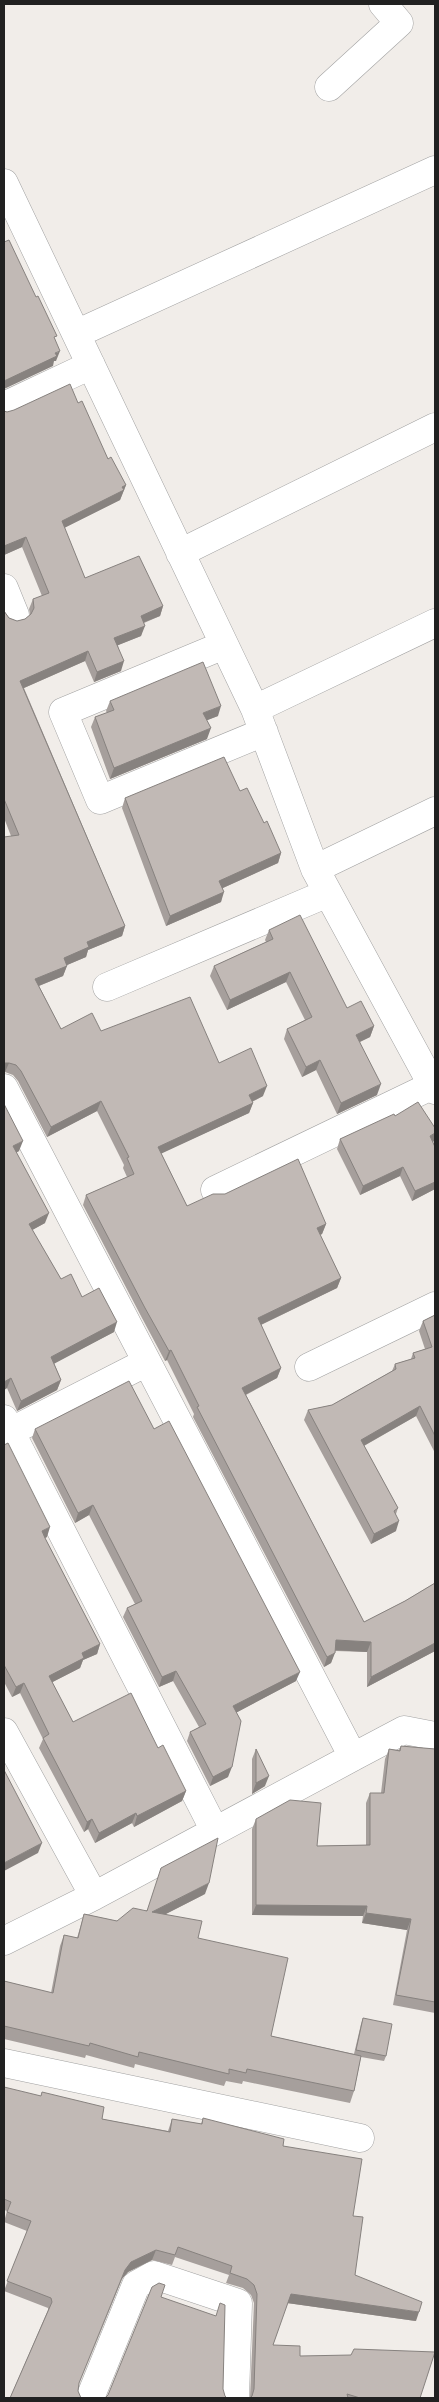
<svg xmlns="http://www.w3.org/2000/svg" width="439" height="2402" viewBox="0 0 439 2402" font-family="'Work Sans',sans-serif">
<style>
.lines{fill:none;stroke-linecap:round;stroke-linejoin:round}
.street-casing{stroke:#a2a2a2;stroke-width:29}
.street{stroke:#fff;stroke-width:28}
.wall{fill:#a69f9c}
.shaded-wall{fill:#87827f}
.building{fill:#c1b9b5;stroke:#87827f}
</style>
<rect width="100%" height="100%" fill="#f1ede9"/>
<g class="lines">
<g class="street-casing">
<path id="street" d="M 329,87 L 399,23 L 383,4
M 4,183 L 255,709 L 315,869 L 435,1090
M 76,334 L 435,170
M 4,406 L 91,365
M 180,553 L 435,427
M 4,588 L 15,615
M 224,645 L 63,712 L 100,800 L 264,732
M 255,709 L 435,623
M 315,869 L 435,811
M 107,987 L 328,893
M 4,1088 L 353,1757 L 404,1730 L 435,1736
M 215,1190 L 433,1085
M 309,1367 L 435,1306
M 4,1419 L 215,1831
M 4,1435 L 147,1362
M 4,1732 L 94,1896
M 4,1941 L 94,1896 L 353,1757
M 4,2063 L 360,2138
M 90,2398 L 136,2285 L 154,2275 L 238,2303 L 235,2398"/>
</g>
<use href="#street" class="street"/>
</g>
<path class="wall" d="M 78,403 L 108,459 L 126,485 L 120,500 L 64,528 L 85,578 L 163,606 L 160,616 L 144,623 L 141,636 L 118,645 L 121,671 L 94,682 L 85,661 L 24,688 L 125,926 L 122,936 L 88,950 L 86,957 L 67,965 L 63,976 L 39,986 L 61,1029 L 101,1031 L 219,1063 L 263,1096 L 252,1102 L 253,1103 L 249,1113 L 161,1153 L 187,1206 L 326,1224 L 322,1234 L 320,1235 L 341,1278 L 337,1288 L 261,1325 L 281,1368 L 277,1378 L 246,1395 L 364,1622 L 405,1601 L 435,1583 L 435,1651 L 367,1687 L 367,1652 L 335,1651 L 331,1663 L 324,1667 L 193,1417 L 194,1414 L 167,1360 L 165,1361 L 142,1318 L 83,1205 L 86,1195 L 127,1177 L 123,1168 L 124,1165 L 97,1111 L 47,1137 L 18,1081 L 13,1075 L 5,1072 L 11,836 L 4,818 L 4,611 L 9,618 L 17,621 L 25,619 L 30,615 L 29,609 L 33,599 L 42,596 L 22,547 L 4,555 L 4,411 L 7,412 Z
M 110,701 L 218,716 L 207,720 L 207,739 L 110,779 L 91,727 L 95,717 L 107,713 L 106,711 Z
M 240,791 L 264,823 L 281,853 L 278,863 L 223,888 L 221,902 L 166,926 L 122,808 L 125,798 Z
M 269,930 L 347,1008 L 374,1026 L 370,1037 L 360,1042 L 377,1095 L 337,1114 L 316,1070 L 302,1077 L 284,1039 L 287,1029 L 305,1020 L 286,982 L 227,1010 L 210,976 L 214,966 L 266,942 L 265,940 Z
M 4,1104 L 19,1151 L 16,1153 L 45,1223 L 32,1230 L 61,1279 L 82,1297 L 114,1332 L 54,1363 L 61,1380 L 57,1390 L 17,1411 L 7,1388 L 4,1390 Z
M 395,1116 L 434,1141 L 433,1142 L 435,1147 L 435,1189 L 412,1201 L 400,1176 L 360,1195 L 337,1149 L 340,1139 Z
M 435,1315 L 435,1453 L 416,1416 L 364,1446 L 398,1508 L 396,1514 L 396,1531 L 371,1544 L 304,1420 L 308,1410 L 332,1405 L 392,1371 L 395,1364 L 411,1359 L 413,1353 L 425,1349 L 419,1331 L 423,1321 Z
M 35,1429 L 154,1429 L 296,1681 L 237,1712 L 228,1777 L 210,1786 L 187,1741 L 190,1732 L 199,1727 L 173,1681 L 159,1687 L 123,1617 L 127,1608 L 135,1604 L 89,1515 L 75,1523 L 32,1438 Z
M 4,1445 L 47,1537 L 45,1538 L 100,1644 L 97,1654 L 83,1660 L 80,1668 L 52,1682 L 73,1722 L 158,1748 L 186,1791 L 182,1801 L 134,1827 L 132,1823 L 95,1843 L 88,1829 L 84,1832 L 39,1748 L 43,1739 L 20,1693 L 12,1697 L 4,1682 Z
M 401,1746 L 435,1749 L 435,2013 L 393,2005 L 407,1930 L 362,1923 L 363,1916 L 252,1915 L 252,1829 L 256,1819 L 317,1846 L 366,1845 L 366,1803 L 370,1793 L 381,1793 L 385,1759 L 389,1749 L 399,1750 Z
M 256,1749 L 265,1786 L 252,1794 L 252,1759 Z
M 205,1894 L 166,1914 L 198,1938 L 271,2036 L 354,2054 L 361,2024 L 363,2018 L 386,2056 L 384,2061 L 361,2057 L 354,2091 L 350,2103 L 243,2081 L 242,2084 L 226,2081 L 224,2086 L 135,2064 L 134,2068 L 86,2055 L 85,2058 L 4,2039 L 4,1981 L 51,1993 L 60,1946 L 64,1935 L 77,1938 L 84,1914 L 117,1921 L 147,1910 Z
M 4,2087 L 102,2119 L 168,2131 L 172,2119 L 201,2124 L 203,2118 L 283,2146 L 353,2216 L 355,2275 L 416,2321 L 287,2303 L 273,2345 L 300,2356 L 420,2398 L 250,2398 L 254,2303 L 251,2295 L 243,2288 L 226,2283 L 229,2275 L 175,2257 L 172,2265 L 152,2260 L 128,2272 L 10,2398 L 48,2310 L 48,2308 L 4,2291 L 27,2231 L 4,2222 L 7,2211 L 4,2210 Z"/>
<path class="shaded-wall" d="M 60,351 L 56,361 L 54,361 L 53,366 L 4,389 L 4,381 Z
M 126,485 L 120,500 L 58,531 L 62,521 Z
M 26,537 L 22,547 L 4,555 L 4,546 Z
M 163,606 L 160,616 L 137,625 L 141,616 Z
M 145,626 L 141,636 L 111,648 L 114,638 Z
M 88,651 L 85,661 L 17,691 L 20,681 Z
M 124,661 L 121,671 L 94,682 L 97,672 Z
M 221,706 L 218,716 L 200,723 L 203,713 Z
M 211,728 L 207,739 L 110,779 L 114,768 Z
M 281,853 L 278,863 L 216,891 L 219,881 Z
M 224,892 L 221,902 L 166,926 L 170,916 Z
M 125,926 L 122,936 L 88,950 L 86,957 L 60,968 L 64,958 L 87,942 Z
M 67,966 L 63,976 L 31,989 L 35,979 Z
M 290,972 L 286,982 L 227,1010 L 230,1000 Z
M 374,1026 L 370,1037 L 353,1045 L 356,1035 Z
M 320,1060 L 316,1070 L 302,1077 L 306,1067 Z
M 4,1063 L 9,1063 L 5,1072 L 4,1073 Z
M 381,1084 L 377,1095 L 337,1114 L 341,1103 Z
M 267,1086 L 263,1096 L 245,1105 L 249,1095 Z
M 101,1101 L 97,1111 L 47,1137 L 51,1127 Z
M 253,1103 L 249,1113 L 154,1157 L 158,1147 Z
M 435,1133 L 435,1138 L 434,1141 L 427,1146 L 430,1136 Z
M 23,1141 L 19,1151 L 9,1156 L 13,1146 Z
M 403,1167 L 400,1176 L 360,1195 L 363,1186 Z
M 435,1182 L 435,1189 L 412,1201 L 415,1191 Z
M 49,1213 L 45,1223 L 25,1234 L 29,1224 Z
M 326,1224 L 322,1234 L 313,1238 L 317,1228 Z
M 341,1278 L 337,1288 L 254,1328 L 258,1318 Z
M 117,1322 L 114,1332 L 48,1367 L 51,1357 Z
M 171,1350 L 167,1360 L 165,1361 L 169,1351 Z
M 281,1368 L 277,1378 L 239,1398 L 242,1388 Z
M 11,1378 L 7,1388 L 4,1390 L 4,1382 Z
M 61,1380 L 57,1390 L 17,1411 L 21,1401 Z
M 420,1406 L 416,1416 L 358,1449 L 361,1440 Z
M 93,1505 L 89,1515 L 75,1523 L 78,1513 Z
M 399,1521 L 396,1531 L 371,1544 L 374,1534 Z
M 50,1527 L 47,1537 L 38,1541 L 42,1531 Z
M 336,1640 L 371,1642 L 367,1652 L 332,1650 Z
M 435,1643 L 435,1651 L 367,1687 L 371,1677 Z
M 100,1644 L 97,1654 L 83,1660 L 80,1668 L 45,1686 L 49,1676 L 82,1653 Z
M 335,1653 L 331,1663 L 324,1667 L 327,1657 Z
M 176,1671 L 173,1681 L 159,1687 L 162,1677 Z
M 300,1672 L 296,1681 L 230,1716 L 233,1706 Z
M 24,1683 L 20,1693 L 12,1697 L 16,1687 Z
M 232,1767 L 228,1777 L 210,1786 L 213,1777 Z
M 269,1776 L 265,1786 L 252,1794 L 256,1783 Z
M 186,1791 L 182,1801 L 134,1827 L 137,1816 Z
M 136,1813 L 132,1823 L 95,1843 L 99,1833 Z
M 92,1819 L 88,1829 L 84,1832 L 87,1822 Z
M 42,1843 L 38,1853 L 4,1871 L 4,1863 Z
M 209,1883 L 205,1894 L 148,1923 L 152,1912 Z
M 256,1905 L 367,1906 L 363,1916 L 252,1915 Z
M 366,1913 L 411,1919 L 407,1930 L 362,1923 Z
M 156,2250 L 152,2260 L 128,2272 L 122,2279 L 76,2392 L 125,2270 L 131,2262 Z
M 291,2294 L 419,2312 L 416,2321 L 287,2303 Z"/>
<path class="building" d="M 9,240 L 36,297 L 38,296 L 57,336 L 54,337 L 60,351 L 55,353 L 57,356 L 4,381 L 4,242 Z
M 70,384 L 78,403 L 82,401 L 108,459 L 111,457 L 126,485 L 122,487 L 124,490 L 62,521 L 85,578 L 139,556 L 163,606 L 141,616 L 145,626 L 114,638 L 124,661 L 97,672 L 88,651 L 20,681 L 125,926 L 87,942 L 89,947 L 64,958 L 67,966 L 35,979 L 61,1029 L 92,1013 L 101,1031 L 190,997 L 219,1063 L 251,1048 L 267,1086 L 249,1095 L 253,1103 L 158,1147 L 187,1206 L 213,1194 L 225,1194 L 298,1159 L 326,1224 L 317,1228 L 341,1278 L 258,1318 L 281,1368 L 242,1388 L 364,1622 L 405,1601 L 435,1583 L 435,1643 L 371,1677 L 371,1642 L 336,1640 L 335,1653 L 327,1657 L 197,1407 L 199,1406 L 171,1350 L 169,1351 L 145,1308 L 86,1195 L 134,1174 L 127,1158 L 129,1157 L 101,1101 L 51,1127 L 21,1071 L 16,1065 L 9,1063 L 4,1063 L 4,837 L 19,835 L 4,799 L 4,611 L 9,618 L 17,621 L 25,619 L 31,614 L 34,608 L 33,599 L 49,593 L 26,537 L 4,546 L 4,411 L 7,412 L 14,410 Z
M 203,662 L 221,706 L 203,713 L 211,728 L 114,768 L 95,717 L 114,710 L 110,701 Z
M 224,757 L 240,791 L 247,788 L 264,823 L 267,821 L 281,853 L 219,881 L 224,892 L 170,916 L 125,798 Z
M 300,915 L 347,1008 L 361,1001 L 374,1026 L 356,1035 L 381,1084 L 341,1103 L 320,1060 L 306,1067 L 287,1029 L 312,1017 L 290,972 L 230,1000 L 214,966 L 273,939 L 269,930 Z
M 418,1102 L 435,1128 L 435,1133 L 430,1136 L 435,1147 L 435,1182 L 415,1191 L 403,1167 L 363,1186 L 340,1139 L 394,1114 L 395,1116 Z
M 4,1104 L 23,1141 L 13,1146 L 49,1213 L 29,1224 L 61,1279 L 71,1274 L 82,1297 L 99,1288 L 117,1322 L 51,1357 L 61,1380 L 21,1401 L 11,1378 L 4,1382 Z
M 435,1315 L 435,1436 L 420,1406 L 361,1440 L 398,1508 L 394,1511 L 399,1521 L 374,1534 L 308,1410 L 332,1405 L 396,1369 L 395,1364 L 415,1358 L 413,1353 L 432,1347 L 423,1321 Z
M 129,1381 L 154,1429 L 169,1421 L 300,1672 L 233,1706 L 241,1721 L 232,1767 L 213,1777 L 190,1732 L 206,1724 L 176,1671 L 162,1677 L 127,1608 L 142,1601 L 93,1505 L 78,1513 L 35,1429 Z
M 8,1443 L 50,1527 L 42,1531 L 45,1538 L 100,1644 L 82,1653 L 84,1658 L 49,1676 L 73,1722 L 131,1693 L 158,1748 L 163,1745 L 186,1791 L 137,1816 L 136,1813 L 99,1833 L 92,1819 L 87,1822 L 43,1738 L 49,1734 L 24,1683 L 16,1687 L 4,1665 L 4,1445 Z
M 401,1746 L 435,1749 L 435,2002 L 396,1995 L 411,1919 L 366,1913 L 367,1906 L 256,1905 L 256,1819 L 290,1800 L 321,1803 L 317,1846 L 370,1845 L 370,1793 L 384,1793 L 389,1749 L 400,1751 Z
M 256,1749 L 269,1776 L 256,1783 Z
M 4,1770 L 42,1843 L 4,1863 Z
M 218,1838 L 209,1883 L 152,1912 L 202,1921 L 198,1938 L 288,1958 L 271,2036 L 361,2056 L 354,2091 L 247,2069 L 246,2073 L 229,2069 L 229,2074 L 139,2052 L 138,2057 L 90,2043 L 89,2046 L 4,2026 L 4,1981 L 53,1993 L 64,1935 L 78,1938 L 84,1914 L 117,1921 L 133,1908 L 147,1911 L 161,1868 Z
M 363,2018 L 392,2024 L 386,2056 L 356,2050 Z
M 4,2087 L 41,2096 L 42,2092 L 104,2107 L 102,2119 L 170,2132 L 172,2119 L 202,2124 L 203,2118 L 284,2139 L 283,2146 L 362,2159 L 353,2216 L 363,2217 L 355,2275 L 422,2302 L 419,2312 L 291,2294 L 273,2345 L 300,2346 L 300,2356 L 351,2355 L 354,2349 L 435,2352 L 420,2398 L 360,2398 L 347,2394 L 348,2398 L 250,2398 L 252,2396 L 254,2389 L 257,2294 L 254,2285 L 247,2279 L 230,2273 L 232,2266 L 178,2247 L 175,2255 L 156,2250 L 131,2262 L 125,2270 L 79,2383 L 78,2391 L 81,2398 L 10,2398 L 52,2302 L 51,2298 L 7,2281 L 31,2221 L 7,2212 L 11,2202 L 4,2199 Z
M 159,2283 L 165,2285 L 161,2297 L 216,2316 L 220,2303 L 225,2305 L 223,2389 L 225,2396 L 227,2398 L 105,2398 L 108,2395 L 152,2287 Z"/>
<rect width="439" height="2402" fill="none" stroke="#212121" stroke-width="10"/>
</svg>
